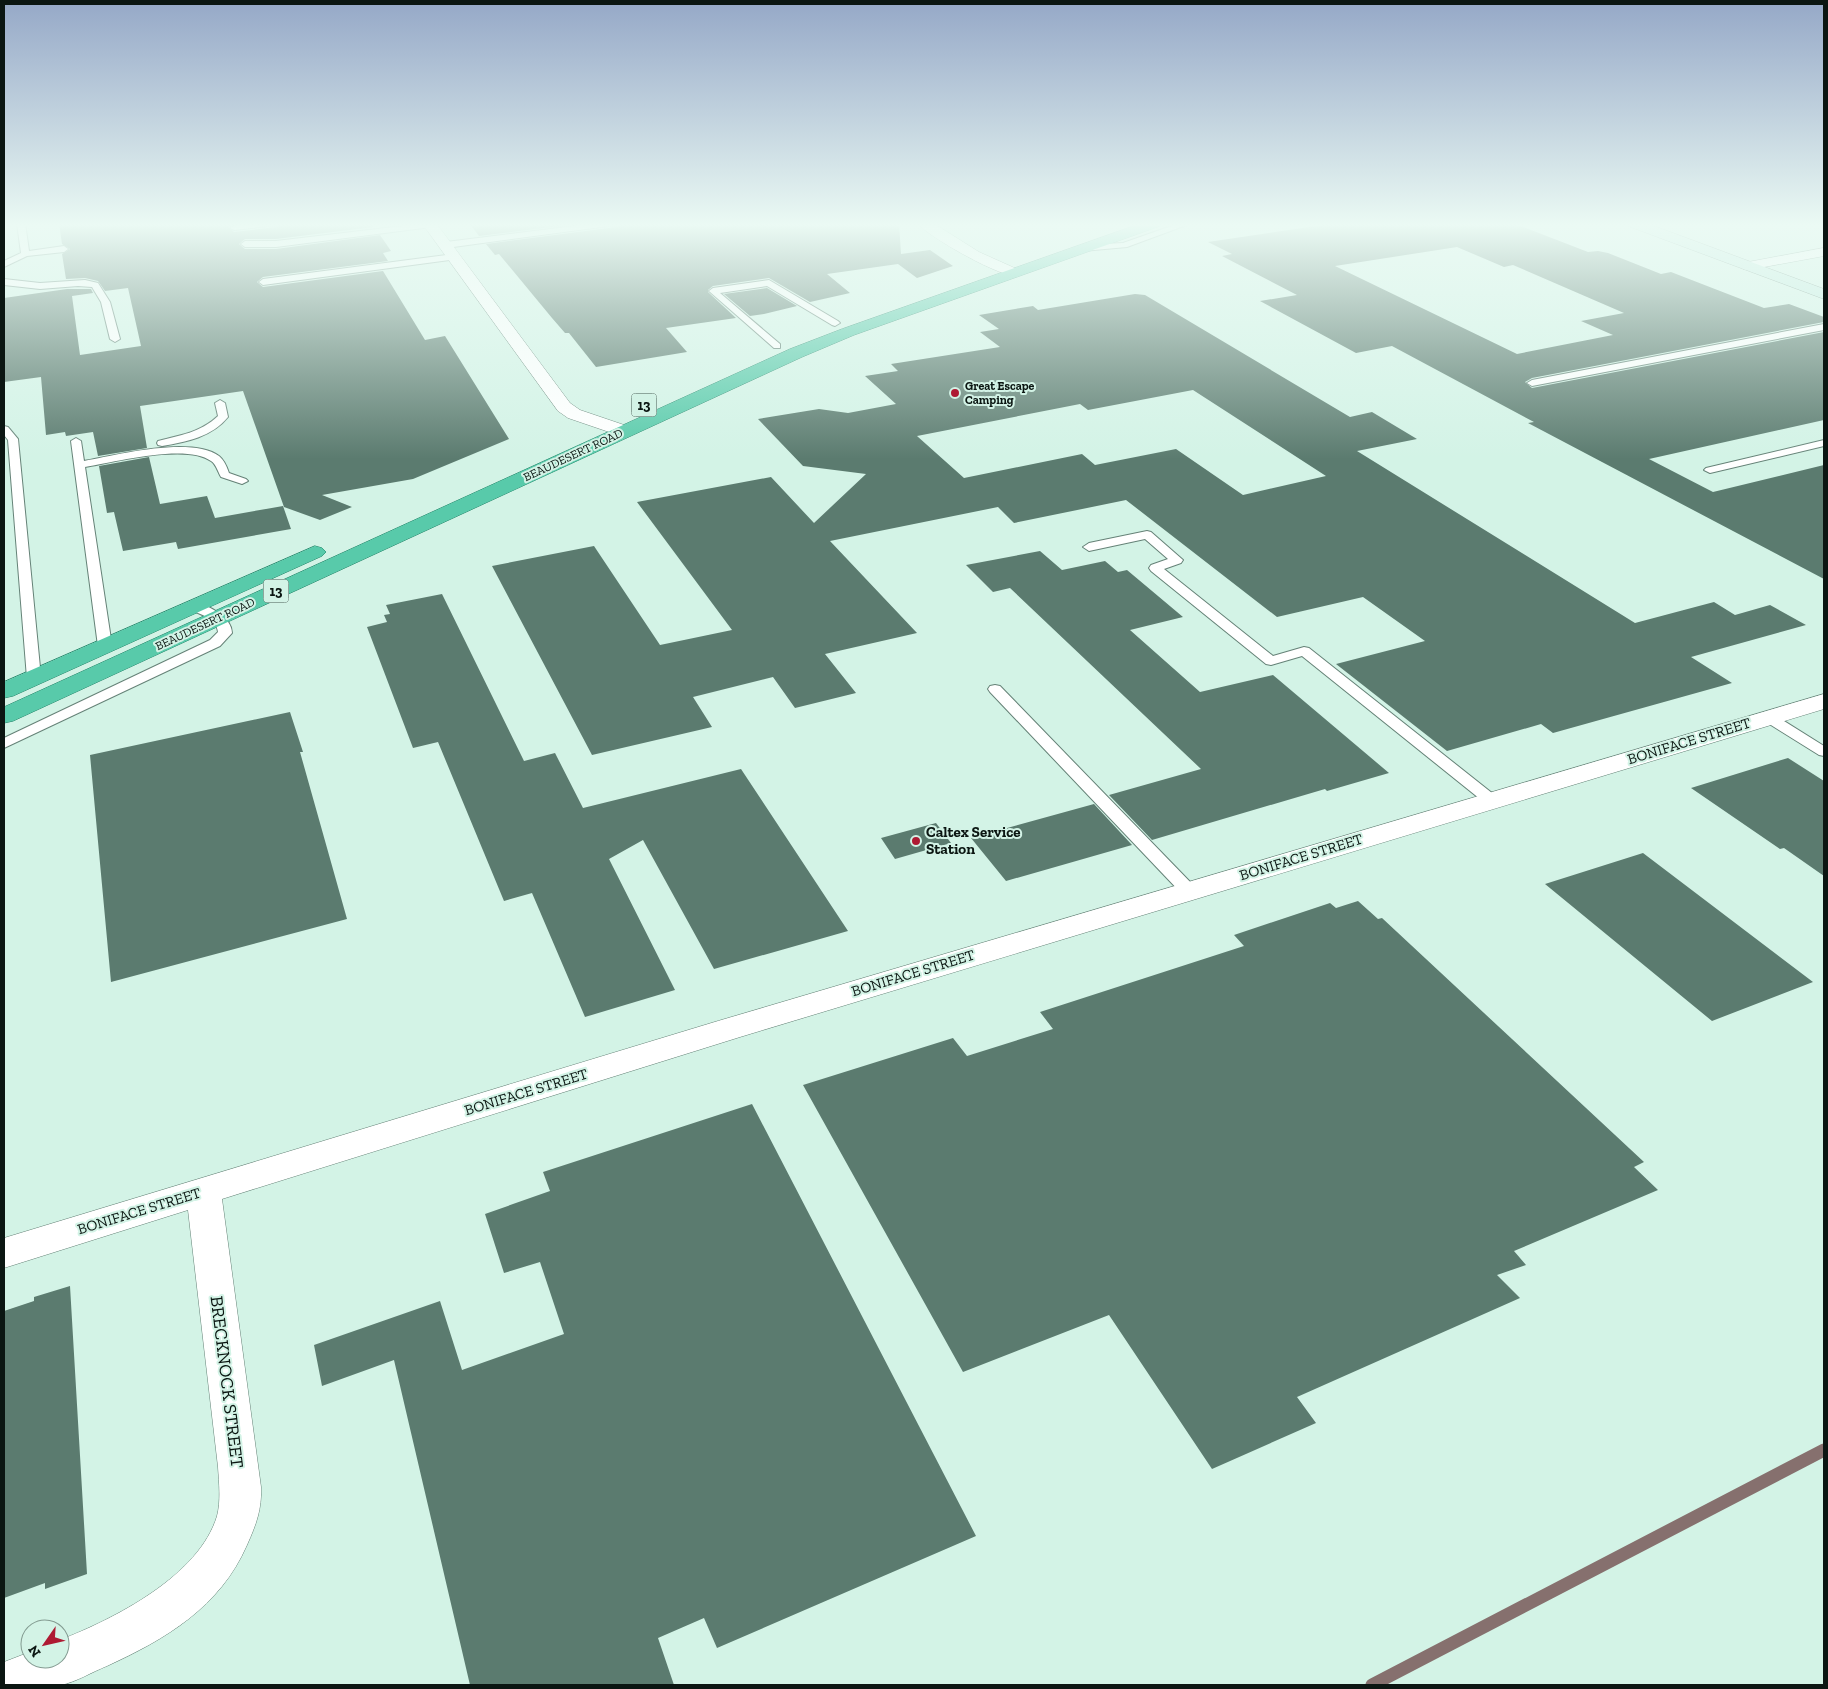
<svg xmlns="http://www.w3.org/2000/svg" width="1828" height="1689" viewBox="0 0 1828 1689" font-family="'Zilla Slab',serif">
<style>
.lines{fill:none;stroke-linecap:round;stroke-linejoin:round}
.stream{stroke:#86706e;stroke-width:13}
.building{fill:#5b7b6f;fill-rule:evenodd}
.service-casing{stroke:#658277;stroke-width:2}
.minor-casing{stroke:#658277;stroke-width:1}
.secondary-casing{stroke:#658277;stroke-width:1}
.trunk-casing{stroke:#228267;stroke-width:1}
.service{fill:#fff;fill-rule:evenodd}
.minor{fill:#fff;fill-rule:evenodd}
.secondary{fill:#c1ebdf;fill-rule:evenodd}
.trunk{fill:#58caaa;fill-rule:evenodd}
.poi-dot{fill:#ae1a33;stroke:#d3f3e6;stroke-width:2}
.labels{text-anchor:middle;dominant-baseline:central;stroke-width:4;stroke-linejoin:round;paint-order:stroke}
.far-poi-label{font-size:12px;font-weight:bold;fill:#0b1612;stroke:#d3f3e6;text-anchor:start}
.far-street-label{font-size:12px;fill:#0b1612;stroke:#d3f3e6}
.shield{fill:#d3f3e6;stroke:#475852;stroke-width:1}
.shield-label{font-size:14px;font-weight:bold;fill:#0b1612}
.street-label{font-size:15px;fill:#0b1612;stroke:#d3f3e6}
.poi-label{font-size:15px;font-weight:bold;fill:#0b1612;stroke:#d3f3e6;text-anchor:start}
.near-street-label{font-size:18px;fill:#0b1612;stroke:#d3f3e6}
</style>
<rect width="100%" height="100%" fill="#d3f3e6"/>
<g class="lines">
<path class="stream" d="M 1372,1685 L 1824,1450"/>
</g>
<path class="building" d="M 59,223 L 242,223 L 228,227 L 234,232 L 276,227 L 282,223 L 371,223 L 374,227 L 276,239 L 245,239 L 239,244 L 245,249 L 276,249 L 380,235 L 391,251 L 383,253 L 388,261 L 263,277 L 257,282 L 263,287 L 383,271 L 425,340 L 445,336 L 509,439 L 413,479 L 322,495 L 352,507 L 320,520 L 284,507 L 243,391 L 140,406 L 147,448 L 98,456 L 93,432 L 66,436 L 65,432 L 46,435 L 41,377 L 4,382 L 4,298 L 67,289 L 91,289 L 93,293 L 72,296 L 80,355 L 141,346 L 128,288 L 105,291 L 98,281 L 85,278 L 66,279 L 62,254 L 70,249 L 62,244 Z
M 469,223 L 583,223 L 479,236 Z
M 622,223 L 899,223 L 901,254 L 930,250 L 953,266 L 917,278 L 898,264 L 827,274 L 850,293 L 810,302 L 769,278 L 713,286 L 708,290 L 708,292 L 736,318 L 666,328 L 687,352 L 596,367 L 569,333 L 565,333 L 552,318 L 499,254 L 495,255 L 486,244 L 616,227 Z
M 1336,223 L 1513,223 L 1588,252 L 1598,251 L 1608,253 L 1661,274 L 1671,272 L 1764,308 L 1789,304 L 1824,317 L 1824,322 L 1532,378 L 1525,382 L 1532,388 L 1824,332 L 1824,420 L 1649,459 L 1713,492 L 1824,465 L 1824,579 L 1528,423 L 1534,422 L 1392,346 L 1356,353 L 1260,301 L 1297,295 L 1222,256 L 1232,254 L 1208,242 ZM 1457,247 L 1504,267 L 1513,265 L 1624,313 L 1581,321 L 1613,335 L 1517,354 L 1335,266 Z
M 767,288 L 797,306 L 764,314 L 750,316 L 724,294 Z
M 1135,294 L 1145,295 L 1350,417 L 1372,412 L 1417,439 L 1357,451 L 1635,623 L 1714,602 L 1735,615 L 1770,605 L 1806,625 L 1691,657 L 1732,683 L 1553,733 L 1541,724 L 1447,751 L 1336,664 L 1425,641 L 1363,597 L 1277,617 L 1126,500 L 1014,523 L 998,507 L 830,541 L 917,633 L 825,654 L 856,693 L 795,708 L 773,677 L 693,697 L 712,727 L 592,755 L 492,566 L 594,546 L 660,645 L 732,630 L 637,502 L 771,477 L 814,523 L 866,474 L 803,466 L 758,419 L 819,409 L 848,413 L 896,404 L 865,376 L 898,371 L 891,364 L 1000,347 L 980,332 L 999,329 L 979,315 L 1033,306 L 1038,310 ZM 1193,390 L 1326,476 L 1243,495 L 1176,449 L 1095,465 L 1082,454 L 964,478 L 917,436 L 1080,404 L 1088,410 Z
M 149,457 L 160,504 L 207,496 L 215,518 L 283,506 L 291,529 L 178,549 L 176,542 L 123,551 L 114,512 L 107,513 L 99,466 Z
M 1040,551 L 1062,570 L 1105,561 L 1118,572 L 1127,570 L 1183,617 L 1130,630 L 1200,692 L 1273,675 L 1389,773 L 1327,791 L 1325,789 L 1152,840 L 1109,795 L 1201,769 L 1010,588 L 993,592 L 966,565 Z
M 442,594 L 524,761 L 555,753 L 583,808 L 741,769 L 848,931 L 714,969 L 643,840 L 609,859 L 675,990 L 585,1017 L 532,893 L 504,901 L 438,742 L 413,748 L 367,627 L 387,622 L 384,615 L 390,614 L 386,605 Z
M 290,712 L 303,752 L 300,752 L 347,919 L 111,982 L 90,755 Z
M 1788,758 L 1824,781 L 1824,876 L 1784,848 L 1780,849 L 1691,788 Z
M 1094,804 L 1132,845 L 1006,881 L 971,838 Z
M 936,823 L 951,843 L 895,859 L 881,838 Z
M 1643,853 L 1813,982 L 1712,1021 L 1545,884 Z
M 1358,901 L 1378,919 L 1382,918 L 1644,1162 L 1634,1167 L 1658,1190 L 1514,1251 L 1526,1265 L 1497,1275 L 1520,1298 L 1297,1397 L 1316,1423 L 1212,1469 L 1109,1315 L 963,1372 L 803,1085 L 953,1038 L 967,1056 L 1053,1029 L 1040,1012 L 1244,946 L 1234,935 L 1330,903 L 1336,908 Z
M 752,1104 L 976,1536 L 717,1648 L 704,1618 L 658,1638 L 674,1685 L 470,1685 L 394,1360 L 322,1386 L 314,1345 L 440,1301 L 462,1370 L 564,1334 L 540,1262 L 504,1273 L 485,1214 L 550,1191 L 543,1172 Z
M 70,1286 L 87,1574 L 45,1589 L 45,1583 L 4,1598 L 4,1311 L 34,1301 L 34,1297 Z"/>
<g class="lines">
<g class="service-casing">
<path id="service" d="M 17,223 L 25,223 L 29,251 L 64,246 L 68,249 L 64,252 L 27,256 L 4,267 L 4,261 L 21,253 Z
M 256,223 L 280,223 L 276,225 L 234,230 L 230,228 L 234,226 Z
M 428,223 L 435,225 L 431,227 L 276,247 L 245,247 L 241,244 L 245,241 L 276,241 Z
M 598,223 L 620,223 L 616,225 L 446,248 L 442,245 L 446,242 Z
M 1180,223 L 1192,223 L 1127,247 L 1083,251 L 1079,248 L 1083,245 L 1123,243 Z
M 454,254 L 457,255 L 457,259 L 263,285 L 259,282 L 263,279 Z
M 4,279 L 40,283 L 85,280 L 98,283 L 110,302 L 120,339 L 115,342 L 110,339 L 101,302 L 92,287 L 78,286 L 40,289 L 4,285 Z
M 769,280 L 838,321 L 840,323 L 835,326 L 832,325 L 767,286 L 720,293 L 780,344 L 780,348 L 774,348 L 709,291 L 713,288 Z
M 1824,324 L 1824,330 L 1532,386 L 1527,383 L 1532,380 Z
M 220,400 L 225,403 L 228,417 C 212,437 186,442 162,446 L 158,445 L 157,443 L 158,441 C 180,435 200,433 218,416 L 215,403 Z
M 4,426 L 8,427 L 18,439 L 41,678 L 34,682 L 27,678 L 8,440 L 4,435 Z
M 76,438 L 81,441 L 84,461 C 117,455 191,436 219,456 C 224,460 227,467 229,473 L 246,479 L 248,481 L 242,484 L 221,477 C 218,472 216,464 211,461 C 187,443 114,462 85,467 L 112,646 L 105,650 L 98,646 L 71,441 Z
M 1824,440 L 1824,446 L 1710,473 L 1704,470 L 1706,468 Z
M 1147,531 L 1151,532 L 1183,560 L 1181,563 L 1164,569 L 1273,656 L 1304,647 L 1309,648 L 1497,797 L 1499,800 L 1497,803 L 1485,803 L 1302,656 L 1271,665 L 1266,664 L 1151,571 L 1149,568 L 1151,565 L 1168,559 L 1145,539 L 1089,551 L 1083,547 L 1089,543 Z
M 194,602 C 208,605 232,617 232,633 L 220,646 L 4,748 L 4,738 L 210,640 L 218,632 C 217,619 200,614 189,609 L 187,606 L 189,603 Z
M 995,685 L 1000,686 L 1195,887 L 1197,891 L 1195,895 L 1189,896 L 1183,895 L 990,692 L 988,689 L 990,686 Z
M 1768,713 L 1773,714 L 1824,746 L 1824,756 L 1819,755 L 1763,720 L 1761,717 L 1763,714 Z"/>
</g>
<g class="minor-casing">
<path id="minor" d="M 422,223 L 436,223 L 570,403 L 580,410 L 630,427 L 633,431 L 630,435 L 624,436 L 618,435 L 568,418 L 558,411 Z
M 917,223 L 933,223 L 979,252 L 1019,270 L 1021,273 L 1019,276 C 1004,280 927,236 917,223 Z
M 1824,248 L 1824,256 L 1748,270 L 1743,269 L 1741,266 L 1743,263 L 1748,262 Z
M 1824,694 L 1824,709 L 740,1037 L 222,1199 L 261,1487 C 262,1509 256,1525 247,1545 C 220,1607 166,1639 107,1666 C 92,1672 76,1682 61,1685 C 45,1688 21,1685 4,1685 L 4,1662 L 30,1652 L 30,1659 L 60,1659 L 60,1640 C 114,1619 199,1576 217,1516 C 221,1501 219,1483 218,1467 L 188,1210 L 4,1268 L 4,1238 L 718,1021 Z"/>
</g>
<g class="secondary-casing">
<path id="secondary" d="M 1626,223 L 1646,223 L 1824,289 L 1824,299 L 1628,226 Z"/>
</g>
<g class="trunk-casing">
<path id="trunk" d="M 1142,223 L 1162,223 L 1160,226 L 854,335 L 802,357 L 13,721 L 4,723 L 4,707 L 790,349 L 842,329 Z
M 315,546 L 322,548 L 326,552 L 322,556 L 13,696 L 4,698 L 4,682 Z"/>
</g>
<use href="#service" class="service"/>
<use href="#minor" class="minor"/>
<use href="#secondary" class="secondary"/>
<use href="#trunk" class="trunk"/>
</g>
<linearGradient id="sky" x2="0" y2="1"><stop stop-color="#95a8c7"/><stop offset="0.49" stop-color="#ebfaf4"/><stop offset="1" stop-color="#ebfaf4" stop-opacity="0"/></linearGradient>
<rect width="1828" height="459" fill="url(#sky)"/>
<g class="poi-dot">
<circle cx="955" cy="393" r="5"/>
<circle cx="916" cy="841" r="5"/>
</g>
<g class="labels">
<g class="far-poi-label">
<text x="965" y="386">Great Escape<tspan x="965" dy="14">Camping</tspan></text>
</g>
<g class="far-street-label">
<text transform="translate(573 455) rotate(-25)">BEAUDESERT ROAD</text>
<text transform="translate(205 624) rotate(-25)">BEAUDESERT ROAD</text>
</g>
<g class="shield">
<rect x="631.5" y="393.5" width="25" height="23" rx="4"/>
<rect x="263.5" y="579.5" width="25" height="23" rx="4"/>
</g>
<g class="shield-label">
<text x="644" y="405">13</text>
<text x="276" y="591">13</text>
</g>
<g class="street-label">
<text transform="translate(1689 741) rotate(-17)">BONIFACE STREET</text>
<text transform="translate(1301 857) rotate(-17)">BONIFACE STREET</text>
<text transform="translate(913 973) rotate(-17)">BONIFACE STREET</text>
<text transform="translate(526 1092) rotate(-17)">BONIFACE STREET</text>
<text transform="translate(139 1211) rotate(-17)">BONIFACE STREET</text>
</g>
<g class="poi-label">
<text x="926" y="832">Caltex Service<tspan x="926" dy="17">Station</tspan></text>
</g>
<g class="near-street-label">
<text transform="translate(227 1382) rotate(83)">BRECKNOCK STREET</text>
</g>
</g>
<rect width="1828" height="1689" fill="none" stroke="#0b1612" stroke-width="10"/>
<g transform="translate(45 1644) rotate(236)"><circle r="24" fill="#d3f3e6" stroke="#839b91"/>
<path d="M0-4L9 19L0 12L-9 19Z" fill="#ae1a33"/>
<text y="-8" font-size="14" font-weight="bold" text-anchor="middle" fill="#0b1612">N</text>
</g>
</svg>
